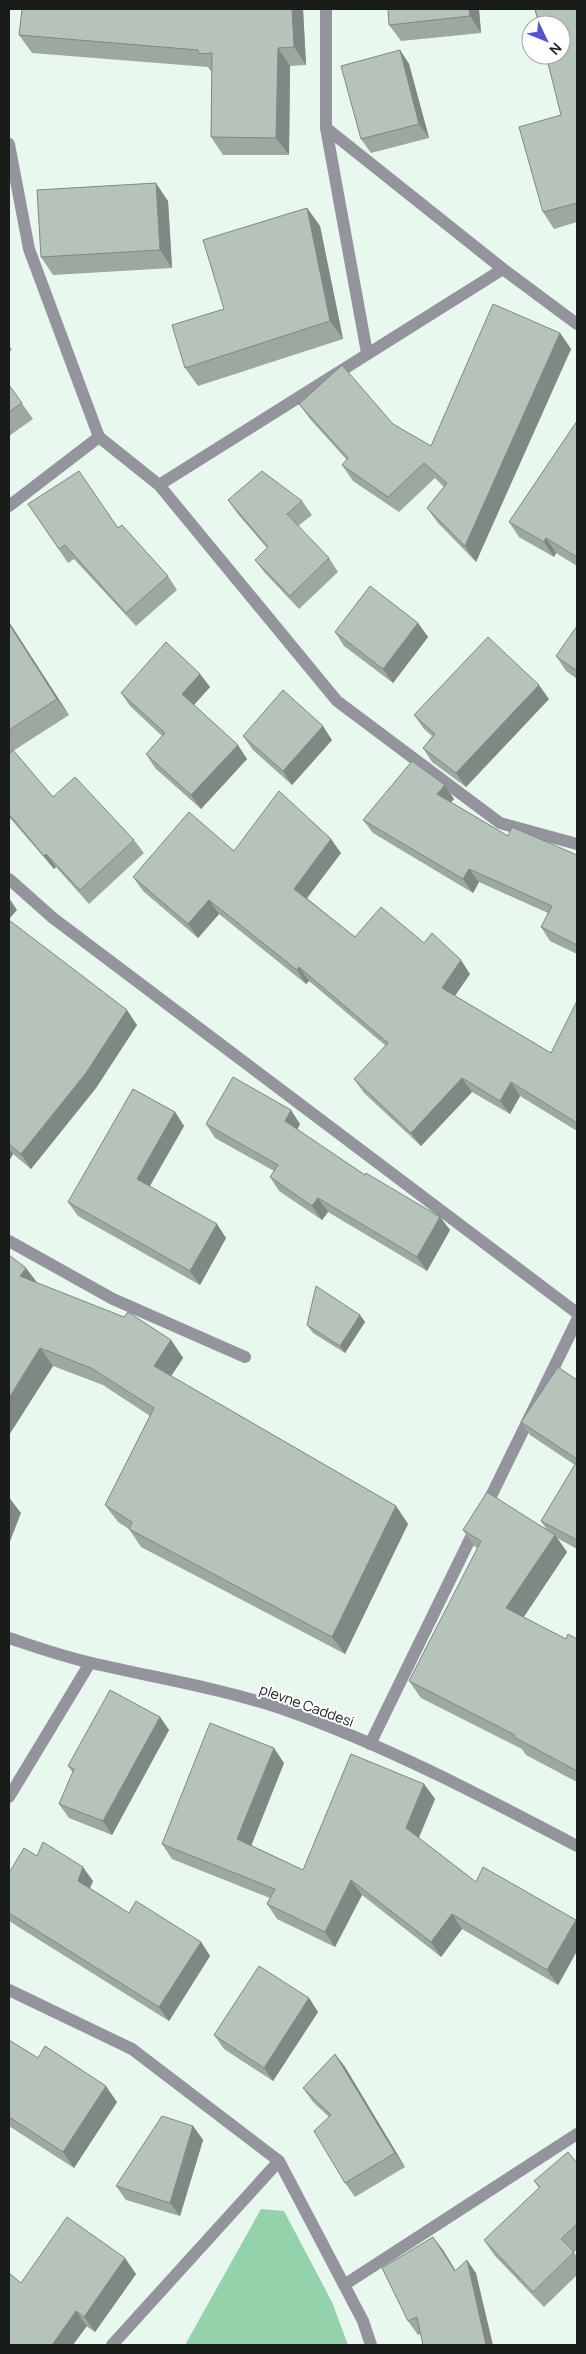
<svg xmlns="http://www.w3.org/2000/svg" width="586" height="2354" viewBox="0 0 586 2354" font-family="Manrope,sans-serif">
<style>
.green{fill:#94d2ac}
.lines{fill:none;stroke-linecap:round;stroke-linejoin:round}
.minor{stroke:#94959c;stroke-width:12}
.wall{fill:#9ca8a0}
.shaded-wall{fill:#7f8882}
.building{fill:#b5c3ba;stroke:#7f8882}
.labels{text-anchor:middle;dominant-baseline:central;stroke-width:4;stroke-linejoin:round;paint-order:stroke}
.street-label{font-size:14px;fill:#181d1a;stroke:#fff}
</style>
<rect width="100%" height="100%" fill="#e8f8ee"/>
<path class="green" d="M 261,2209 L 284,2211 L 332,2302 L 348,2345 L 185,2345 Z"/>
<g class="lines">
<path class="minor" d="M 326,9 L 326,128 L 367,353
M 326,128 L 503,269 L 577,324
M 9,144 L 29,249 L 99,437 L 159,485 L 337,701 L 500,823 L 577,844
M 159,485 L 503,269
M 9,506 L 99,437
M 9,879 L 53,918 L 577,1313
M 9,1241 L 113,1299 L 245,1357
M 9,1638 C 36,1647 64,1657 92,1663 C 156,1678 220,1688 283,1709 C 385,1745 482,1796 577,1846
M 370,1744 L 577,1320
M 9,1797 L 90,1663
M 9,1990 L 132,2049 L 279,2161 L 363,2321 L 371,2345
M 344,2285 L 577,2134
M 112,2345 L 279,2161"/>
</g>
<path class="wall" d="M 22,9 L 303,9 L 306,65 L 290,66 L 289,155 L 223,155 L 211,137 L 212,71 L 211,71 L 208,67 L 32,53 L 19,35 Z
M 479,9 L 481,33 L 401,41 L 389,25 Z
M 577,9 L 577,222 L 554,229 L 543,212 L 561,115 Z
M 400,50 L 409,64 L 429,138 L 371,153 L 361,139 Z
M 168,201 L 172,268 L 53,275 L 41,257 Z
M 307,208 L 320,226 L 343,339 L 198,386 L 185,368 L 224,309 Z
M 560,333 L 571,349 L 476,562 L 438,523 L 427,508 L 444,487 L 435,478 L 399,512 L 353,481 L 342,465 L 347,460 L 310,419 L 299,404 L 393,424 L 431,446 Z
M 9,345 L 12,350 L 9,352 Z
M 9,385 L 33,419 L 9,436 Z
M 577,421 L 577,566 L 556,553 L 554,557 L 519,537 L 509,522 Z
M 228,500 L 302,501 L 312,515 L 298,526 L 329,558 L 338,572 L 299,609 L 265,573 L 255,560 L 267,548 L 237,513 Z
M 28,504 L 118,528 L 168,576 L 177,590 L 136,626 L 74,559 L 68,563 Z
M 9,622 L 69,715 L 13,751 L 53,797 L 134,840 L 144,853 L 89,904 L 56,867 L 54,869 L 9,817 Z
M 418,623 L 428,637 L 393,683 L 344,646 L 335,632 Z
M 577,626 L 577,679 L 566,671 L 556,656 Z
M 200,674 L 210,687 L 194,705 L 247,759 L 201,809 L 155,768 L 146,754 L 162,736 L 130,706 L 121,693 Z
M 549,699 L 466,787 L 432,762 L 423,748 L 432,736 L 424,729 L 414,715 Z
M 243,736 L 332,740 L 292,785 L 253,750 Z
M 445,785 L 454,799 L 451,802 L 508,836 L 577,855 L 577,954 L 550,941 L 541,927 L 548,913 L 479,882 L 473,893 L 373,833 L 363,820 Z
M 234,851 L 341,853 L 307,898 L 355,937 L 424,943 L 470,974 L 455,996 L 551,1053 L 577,1001 L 577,1131 L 520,1096 L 510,1114 L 472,1092 L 421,1146 L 364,1093 L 354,1079 L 386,1046 L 309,981 L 306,984 L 219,914 L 198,938 L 143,891 L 133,877 Z
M 9,920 L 137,1025 L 96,1088 L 31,1169 L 13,1154 L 9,1161 Z
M 175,1112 L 184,1126 L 150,1186 L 226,1238 L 200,1285 L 78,1216 L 68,1202 Z
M 206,1124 L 300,1124 L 297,1130 L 365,1175 L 440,1217 L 450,1230 L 427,1271 L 328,1212 L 322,1220 L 279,1191 L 270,1177 L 274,1171 L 215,1138 Z
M 37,1283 L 171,1340 L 183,1358 L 171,1376 L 396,1506 L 408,1524 L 345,1654 L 141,1547 L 129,1529 L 118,1522 L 105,1505 L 150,1416 L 103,1385 L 53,1366 L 9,1435 Z
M 360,1315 L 365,1322 L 345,1353 L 313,1333 L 307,1325 Z
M 577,1380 L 577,1549 L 557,1538 L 567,1552 L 524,1617 L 566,1639 L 577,1639 L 577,1782 L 526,1755 L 522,1749 L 421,1698 L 409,1681 L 478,1548 L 475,1547 L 463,1530 L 547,1530 L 541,1521 L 575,1465 L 530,1435 L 521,1422 Z
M 160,1717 L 169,1730 L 112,1835 L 69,1818 L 59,1804 L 73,1773 L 68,1766 Z
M 284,1763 L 251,1845 L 303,1870 L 424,1784 L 435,1799 L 419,1838 L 476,1882 L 577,1922 L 577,1951 L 558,1985 L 462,1929 L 441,1957 L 362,1895 L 335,1947 L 277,1919 L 267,1904 L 270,1898 L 172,1859 L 162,1844 Z
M 37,1856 L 93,1881 L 90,1888 L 129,1913 L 201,1942 L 210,1956 L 169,2021 L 9,1921 L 9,1873 Z
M 309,1998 L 318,2012 L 273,2081 L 224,2049 L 214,2035 Z
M 9,2040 L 38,2058 L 117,2102 L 74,2168 L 9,2126 Z
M 335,2054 L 345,2067 L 405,2167 L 355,2197 L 345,2183 L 329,2117 L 313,2102 L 303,2088 Z
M 193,2126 L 203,2140 L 180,2216 L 126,2200 L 116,2186 Z
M 577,2163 L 577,2250 L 574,2252 L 577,2257 L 577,2275 L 544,2307 L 495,2256 L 484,2240 L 539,2188 L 534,2181 Z
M 443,2250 L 456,2271 L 476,2273 L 421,2333 L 418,2335 L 408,2321 Z
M 136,2274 L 95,2332 L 21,2283 Z"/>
<path class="shaded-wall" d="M 292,9 L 303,9 L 306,65 L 294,47 Z
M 469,9 L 479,9 L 481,33 L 470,16 Z
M 278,48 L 290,66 L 289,155 L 276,138 Z
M 400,50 L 409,64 L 429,138 L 419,124 Z
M 156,183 L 168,201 L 172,268 L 160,250 Z
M 307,208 L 320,226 L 343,339 L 330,321 Z
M 560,333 L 571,349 L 476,562 L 465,546 Z
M 546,538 L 556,553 L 554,557 L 544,542 Z
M 9,622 L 69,715 L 57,699 L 9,624 Z
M 418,623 L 428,637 L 393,683 L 383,669 Z
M 200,674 L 210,687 L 191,708 L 182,694 Z
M 539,685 L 549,699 L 466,787 L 456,773 Z
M 323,726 L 332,740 L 292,785 L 283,771 Z
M 238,745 L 247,759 L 201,809 L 191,795 Z
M 445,785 L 454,799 L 446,807 L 437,794 Z
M 331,839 L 341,853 L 304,902 L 294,889 Z
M 46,854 L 56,867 L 54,869 L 44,856 Z
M 469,869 L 479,882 L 473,893 L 463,879 Z
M 9,898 L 17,910 L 9,919 Z
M 209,900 L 219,914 L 198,938 L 188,924 Z
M 461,960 L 470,974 L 451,1001 L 442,988 Z
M 299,967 L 309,981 L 306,984 L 297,970 Z
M 127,1010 L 137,1025 L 96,1088 L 31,1169 L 21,1154 Z
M 462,1078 L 472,1092 L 421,1146 L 411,1133 Z
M 511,1082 L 520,1096 L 510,1114 L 500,1101 Z
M 291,1110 L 300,1124 L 294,1135 L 285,1121 Z
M 175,1112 L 184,1126 L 146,1192 L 137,1179 Z
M 9,1148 L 13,1154 L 9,1161 Z
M 318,1198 L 328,1212 L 322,1220 L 312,1206 Z
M 440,1217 L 450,1230 L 427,1271 L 417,1257 Z
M 217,1224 L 226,1238 L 200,1285 L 190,1271 Z
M 26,1268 L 39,1285 L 20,1276 Z
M 360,1315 L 365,1322 L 345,1353 L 340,1346 Z
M 171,1340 L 183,1358 L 166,1384 L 154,1366 Z
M 40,1348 L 53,1366 L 9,1435 L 9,1398 Z
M 11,1500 L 21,1513 L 9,1544 L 9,1505 Z
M 396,1506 L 408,1524 L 345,1654 L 332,1637 Z
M 555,1535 L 567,1552 L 518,1625 L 506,1608 Z
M 160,1717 L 169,1730 L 112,1835 L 103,1821 Z
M 274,1748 L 284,1763 L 248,1854 L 237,1839 Z
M 424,1784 L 435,1799 L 416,1843 L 406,1828 Z
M 83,1867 L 93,1881 L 87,1895 L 78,1881 Z
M 351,1880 L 362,1895 L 335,1947 L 325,1932 Z
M 452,1914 L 462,1929 L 441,1957 L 431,1942 Z
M 576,1920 L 577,1922 L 577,1947 L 576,1946 L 577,1947 L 577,1951 L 558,1985 L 547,1970 Z
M 201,1942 L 210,1956 L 169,2021 L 159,2007 Z
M 309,1998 L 318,2012 L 273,2081 L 264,2068 Z
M 335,2054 L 345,2067 L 405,2167 L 395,2153 Z
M 106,2086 L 117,2102 L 74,2168 L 63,2152 Z
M 193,2126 L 203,2140 L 180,2216 L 170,2203 Z
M 433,2237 L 443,2250 L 464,2285 L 455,2271 Z
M 125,2258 L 136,2274 L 95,2332 L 84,2317 Z
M 467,2260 L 476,2273 L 493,2345 L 486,2345 Z
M 76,2311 L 87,2326 L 73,2345 L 52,2345 Z"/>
<path class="building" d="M 22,9 L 292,9 L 294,47 L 278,48 L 276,138 L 211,137 L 212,53 L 199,54 L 198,50 L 19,35 Z
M 388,9 L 469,9 L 470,16 L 389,25 Z
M 535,9 L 577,9 L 577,203 L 543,212 L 519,127 L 561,115 L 546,55 L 561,55 L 561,25 L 539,25 Z
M 400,50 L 419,124 L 361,139 L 341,66 Z
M 156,183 L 160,250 L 41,257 L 37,190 Z
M 307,208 L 330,321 L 185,368 L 172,325 L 224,309 L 203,240 Z
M 493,304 L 560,333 L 465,546 L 427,508 L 447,483 L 424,463 L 388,497 L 342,465 L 348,458 L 299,404 L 342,365 L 393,424 L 431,446 Z
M 9,385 L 22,403 L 9,412 Z
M 577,421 L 577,557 L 546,538 L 544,542 L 509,522 Z
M 79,471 L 118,528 L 122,525 L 168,576 L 126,613 L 65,545 L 59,549 L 28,504 Z
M 262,471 L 302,501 L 287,514 L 329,558 L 290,596 L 255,560 L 268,547 L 228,500 Z
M 370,586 L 418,623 L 383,669 L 335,632 Z
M 9,624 L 57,699 L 9,730 Z
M 577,626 L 577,671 L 556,656 Z
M 488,637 L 539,685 L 456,773 L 423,748 L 435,734 L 414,715 Z
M 166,642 L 200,674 L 182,694 L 238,745 L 191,795 L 146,754 L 165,733 L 121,693 Z
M 283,690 L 323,726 L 283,771 L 243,736 Z
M 13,750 L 53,797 L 75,777 L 134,840 L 80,890 L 46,854 L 44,856 L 9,814 L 9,754 Z
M 412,761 L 445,785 L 437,794 L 508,836 L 512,827 L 577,855 L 577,945 L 541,927 L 552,906 L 469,869 L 463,879 L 363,820 Z
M 279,791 L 331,839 L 294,889 L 355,937 L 381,907 L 424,943 L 432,933 L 461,960 L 442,988 L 551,1053 L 577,1001 L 577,1123 L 511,1082 L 500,1101 L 462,1078 L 411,1133 L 354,1079 L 388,1043 L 299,967 L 297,970 L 209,900 L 188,924 L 133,877 L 189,812 L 234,851 Z
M 9,920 L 127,1010 L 86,1073 L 21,1154 L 9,1144 Z
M 233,1077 L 291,1110 L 285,1121 L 365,1175 L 366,1173 L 440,1217 L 417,1257 L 318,1198 L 312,1206 L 270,1177 L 278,1165 L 206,1124 Z
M 133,1089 L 175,1112 L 137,1179 L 217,1224 L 190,1271 L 68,1202 Z
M 9,1255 L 26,1268 L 20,1276 L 124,1317 L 128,1312 L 171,1340 L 154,1366 L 396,1506 L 332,1637 L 129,1529 L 132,1522 L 105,1505 L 154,1408 L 91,1368 L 40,1348 L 9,1398 Z
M 316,1286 L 360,1315 L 340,1346 L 307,1325 Z
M 558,1367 L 577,1380 L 577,1459 L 521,1422 Z
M 577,1461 L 577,1540 L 541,1521 Z
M 487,1492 L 555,1535 L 506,1608 L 566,1639 L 568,1634 L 577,1639 L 577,1771 L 514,1737 L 515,1735 L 409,1681 L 481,1541 L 463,1530 Z
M 9,1499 L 11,1500 L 9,1505 Z
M 110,1690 L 160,1717 L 103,1821 L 59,1804 L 74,1769 L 68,1766 Z
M 210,1723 L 274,1748 L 237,1839 L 303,1870 L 351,1754 L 424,1784 L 406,1828 L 476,1882 L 483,1867 L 576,1920 L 547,1970 L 452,1914 L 431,1942 L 351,1880 L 325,1932 L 267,1904 L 275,1889 L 162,1844 Z
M 43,1842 L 83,1867 L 78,1881 L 129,1913 L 136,1901 L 201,1942 L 159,2007 L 9,1913 L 9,1873 L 24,1848 L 37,1856 Z
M 259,1966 L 309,1998 L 264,2068 L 214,2035 Z
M 9,2040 L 38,2058 L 45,2046 L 106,2086 L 63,2152 L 9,2117 Z
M 335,2054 L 395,2153 L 345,2183 L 314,2131 L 331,2115 L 303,2088 Z
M 162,2116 L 193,2126 L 170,2203 L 116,2186 Z
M 568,2152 L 577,2163 L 577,2224 L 561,2239 L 574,2252 L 533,2292 L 484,2240 L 540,2187 L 534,2181 Z
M 67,2217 L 125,2258 L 84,2317 L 76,2311 L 52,2345 L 9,2345 L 9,2273 L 21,2283 Z
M 433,2237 L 455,2271 L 467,2260 L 486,2345 L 423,2345 L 417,2317 L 408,2321 L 382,2268 Z"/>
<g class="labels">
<g class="street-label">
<text transform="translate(307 1705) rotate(20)">plevne Caddesi</text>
</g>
</g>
<rect width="586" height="2354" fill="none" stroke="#181d1a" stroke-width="20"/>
<g transform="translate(546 40) rotate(133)"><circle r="24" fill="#ffffff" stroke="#a3a5a3"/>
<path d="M0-4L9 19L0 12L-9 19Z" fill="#5556cd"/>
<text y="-8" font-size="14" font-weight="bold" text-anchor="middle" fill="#181d1a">N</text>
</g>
</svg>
